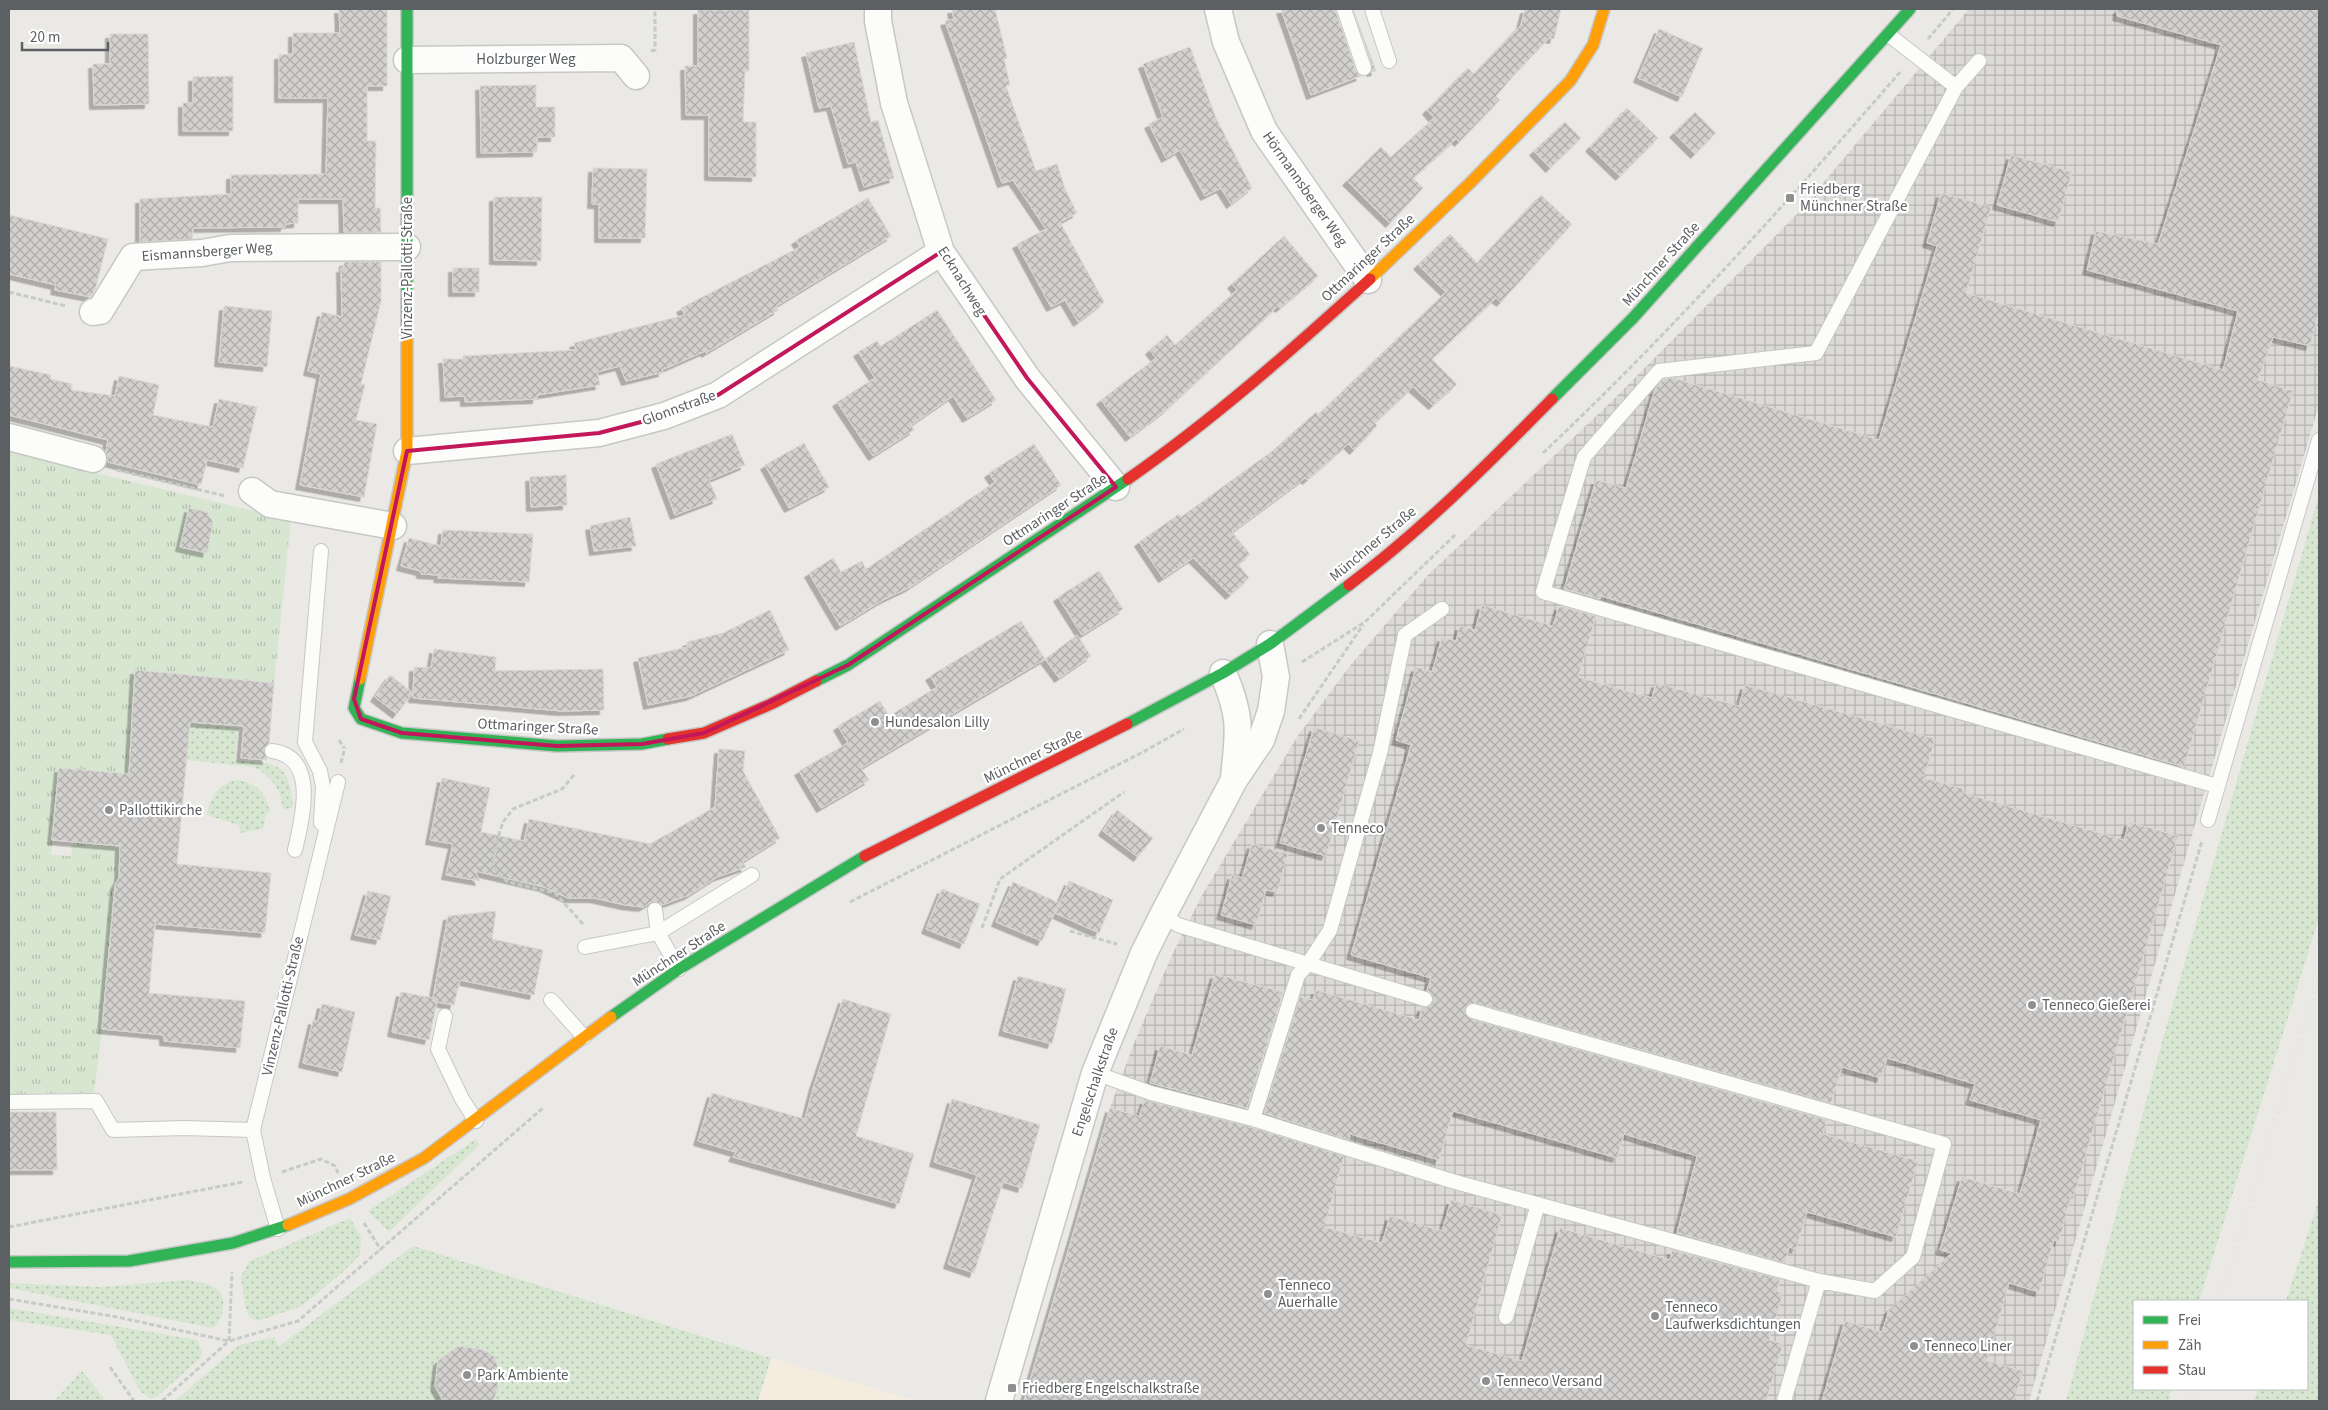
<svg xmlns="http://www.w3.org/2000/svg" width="2328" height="1410" viewBox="0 0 2328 1410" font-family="'Source Sans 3',sans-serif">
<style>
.commercial{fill:#f4ecdf}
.industrial{fill:url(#industrial-grid)}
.grass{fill:url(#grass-dots)}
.park{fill:url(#park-tufts)}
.building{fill:url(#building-cross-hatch);stroke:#dad8d4;filter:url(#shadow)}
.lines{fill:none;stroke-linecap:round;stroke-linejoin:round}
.lane-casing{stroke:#c7c7c6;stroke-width:16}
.street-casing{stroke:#c7c7c6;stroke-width:29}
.fast-casing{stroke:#c6c7c6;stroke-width:14}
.slow-casing{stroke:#c6c7c6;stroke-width:14}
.jam-casing{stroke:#c6c7c6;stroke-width:14}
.path{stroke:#c6cbc8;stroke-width:3;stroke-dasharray:5 2.5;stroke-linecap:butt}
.lane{stroke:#fcfcfb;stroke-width:14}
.street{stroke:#fcfcfb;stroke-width:26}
.fast{stroke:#30b455;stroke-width:11}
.slow{stroke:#ff9f0a;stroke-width:11}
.jam{stroke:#e5322d;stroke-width:11}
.rail{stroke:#e2e2e2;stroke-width:4;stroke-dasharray:1 6;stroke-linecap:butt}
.marked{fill:none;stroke:#c2185b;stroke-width:4;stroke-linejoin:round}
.poi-dot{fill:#8e9090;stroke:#fff;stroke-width:2}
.labels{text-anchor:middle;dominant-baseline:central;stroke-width:4.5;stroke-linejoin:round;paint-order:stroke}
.street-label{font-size:15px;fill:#5c6063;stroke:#fff}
.poi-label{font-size:15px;fill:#5c6063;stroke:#fff;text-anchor:start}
</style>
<defs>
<pattern id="industrial-grid" width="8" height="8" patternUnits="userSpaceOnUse" patternTransform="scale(1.25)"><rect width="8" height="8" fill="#dcdad7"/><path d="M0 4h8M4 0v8" fill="none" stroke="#b6b4b2"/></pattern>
<pattern id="grass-dots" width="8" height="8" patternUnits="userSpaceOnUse" patternTransform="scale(1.25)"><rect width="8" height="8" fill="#d7e6d1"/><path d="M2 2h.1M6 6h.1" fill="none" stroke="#b2bead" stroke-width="1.8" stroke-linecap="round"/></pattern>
<pattern id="park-tufts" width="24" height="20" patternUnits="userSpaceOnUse" patternTransform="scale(1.25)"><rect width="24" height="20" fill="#d7e6d1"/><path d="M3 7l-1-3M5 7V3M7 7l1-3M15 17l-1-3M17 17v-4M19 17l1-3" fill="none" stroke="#b2bead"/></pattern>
<pattern id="building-cross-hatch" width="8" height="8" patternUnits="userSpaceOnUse" patternTransform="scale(1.25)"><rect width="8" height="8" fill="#d3d1cf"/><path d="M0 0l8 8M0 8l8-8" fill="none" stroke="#aeadac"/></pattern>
<filter id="shadow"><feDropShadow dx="-4.5" dy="4.5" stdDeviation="0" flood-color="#0004"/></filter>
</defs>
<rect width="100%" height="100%" fill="#ebe9e5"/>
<path class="commercial" d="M 771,1358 L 917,1401 L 758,1401 Z"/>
<path class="industrial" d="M 1969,9 L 2319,9 L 2319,405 L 2203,797 L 2029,1401 L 1024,1401 L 1110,1108 L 1134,1043 L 1172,955 L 1201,897 L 1297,737 L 1349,667 L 1427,576 L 1612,401 L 1798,213 Z"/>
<path class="grass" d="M 2319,494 L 2319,918 L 2199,1301 L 2134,1301 L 2134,1389 L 2172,1389 L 2168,1401 L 2066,1401 L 2162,1042 Z
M 189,723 L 238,728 L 235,760 C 277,764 289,760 293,808 L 283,809 C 281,789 271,776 254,767 L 187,760 Z
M 238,780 C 258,784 265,793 270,812 L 266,814 L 263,829 L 240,833 L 239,825 L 207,815 C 211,796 218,783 238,780 Z
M 476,1139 L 479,1145 L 389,1232 L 368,1211 Z
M 2319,1199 L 2319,1401 L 2254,1401 L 2258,1389 L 2307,1389 L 2307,1301 L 2286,1301 Z
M 350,1218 L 361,1237 L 360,1255 L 342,1273 L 302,1306 L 258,1321 L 249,1317 L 245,1306 L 241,1276 L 250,1261 Z
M 413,1246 L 771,1358 L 758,1401 L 175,1401 L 239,1345 L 275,1337 L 278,1347 Z
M 188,1280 C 206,1284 226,1285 223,1307 C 222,1316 220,1322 213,1328 L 9,1288 L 9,1283 L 102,1287 Z
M 9,1308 L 197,1340 L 202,1352 L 200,1358 L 158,1396 L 151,1399 L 140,1391 L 111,1335 L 9,1320 Z
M 82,1371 L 106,1401 L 54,1401 Z"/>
<path class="park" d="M 9,452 L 291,520 L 274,683 L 135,670 L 131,715 L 134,716 L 129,774 L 59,768 L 51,855 L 71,856 L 73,842 L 120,846 L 119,878 L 115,885 L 102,1029 L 94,1093 L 9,1094 Z"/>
<path class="building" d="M 339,9 L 387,9 L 387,86 L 367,86 L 367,141 L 376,141 L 375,208 L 380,208 L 381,232 L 344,232 L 343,199 L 298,199 L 298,223 L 285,224 L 285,227 L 193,228 L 192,239 L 140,242 L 140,199 L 231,194 L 231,175 L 326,174 L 328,98 L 279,98 L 279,55 L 293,54 L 293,33 L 340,33 Z
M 952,9 L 995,9 L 1007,58 L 1004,59 L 1010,85 L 1006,86 L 1036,171 L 1057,164 L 1065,189 L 1077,213 L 1060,222 L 1104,302 L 1078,322 L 1065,300 L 1051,307 L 1017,244 L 1046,229 L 1013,180 L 1002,183 L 945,21 L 954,19 Z
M 1281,9 L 1335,9 L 1356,71 L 1361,76 L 1311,95 Z
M 1353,9 L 1376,71 L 1371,72 L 1372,65 Z
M 1525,9 L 1561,9 L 1554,39 L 1549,38 L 1515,74 L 1496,96 L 1500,100 L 1459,142 L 1456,139 L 1413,178 L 1423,188 L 1390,223 L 1347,181 L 1381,147 L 1391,157 L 1434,118 L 1427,110 L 1468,68 L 1474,74 L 1521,25 Z
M 2118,9 L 2319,9 L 2319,312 L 2310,346 L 2273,337 L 2258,380 L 2293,391 L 2184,767 L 1601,596 L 1600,599 L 1564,589 L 1596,480 L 1626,488 L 1655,389 L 1663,379 L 1673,378 L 1879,440 L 1937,246 L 1927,243 L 1941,193 L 1991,207 L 1966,293 L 2223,370 L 2238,311 L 2087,270 L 2096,231 L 2158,244 L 2221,45 L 2117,16 Z
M 698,10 L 749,10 L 749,71 L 745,71 L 743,122 L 756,122 L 756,177 L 709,176 L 709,115 L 686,115 L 685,66 L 698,66 Z
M 1659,29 L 1703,48 L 1682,97 L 1638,78 Z
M 110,34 L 148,34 L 149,104 L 94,105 L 93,64 L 110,64 Z
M 854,42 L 871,122 L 878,120 L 894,178 L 864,187 L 856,162 L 848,164 L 831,106 L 819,108 L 806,53 Z
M 1190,47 L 1216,118 L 1252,188 L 1231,204 L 1221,188 L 1205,196 L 1180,150 L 1166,158 L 1149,124 L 1163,117 L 1143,64 Z
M 233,76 L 233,131 L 183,131 L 183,103 L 193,103 L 193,77 Z
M 536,85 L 536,107 L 555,107 L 555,137 L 537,137 L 537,152 L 481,153 L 480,86 Z
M 1627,108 L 1658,138 L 1620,176 L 1590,147 Z
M 1695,112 L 1716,133 L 1695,154 L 1674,133 Z
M 1565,122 L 1581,138 L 1550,168 L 1534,151 Z
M 2011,155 L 2072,172 L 2058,222 L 1997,205 Z
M 593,168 L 647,169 L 645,238 L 599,238 L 599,204 L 592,204 Z
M 1541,195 L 1572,224 L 1501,302 L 1496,298 L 1432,359 L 1457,384 L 1433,405 L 1413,387 L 1375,423 L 1377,426 L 1354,450 L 1348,444 L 1307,480 L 1305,478 L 1232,532 L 1250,554 L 1238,564 L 1249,578 L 1230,595 L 1193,558 L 1163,578 L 1139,542 L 1179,514 L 1181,517 L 1275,449 L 1316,412 L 1318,415 L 1446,292 L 1418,265 L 1450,234 L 1477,263 Z
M 494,197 L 542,197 L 541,261 L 494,260 Z
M 868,198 L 891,236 L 776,306 L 778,310 L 706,353 L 705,351 L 662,370 L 663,372 L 626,381 L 620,366 L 597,372 L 600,385 L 537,395 L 537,399 L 465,402 L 465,396 L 445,397 L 443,359 L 463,359 L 463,356 L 576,350 L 574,343 L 685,315 L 681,308 L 800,247 L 796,240 Z
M 9,215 L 108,239 L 95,290 L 91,297 L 55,290 L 56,285 L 9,274 Z
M 1284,236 L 1318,276 L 1280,308 L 1278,306 L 1166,410 L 1130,437 L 1101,400 L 1156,358 L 1150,350 L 1167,335 L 1175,345 L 1237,290 L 1232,284 Z
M 344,262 L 381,262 L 381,301 L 361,384 L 365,385 L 356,420 L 377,424 L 364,497 L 300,485 L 321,374 L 308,371 L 322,312 L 342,317 L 341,268 L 344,268 Z
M 453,268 L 479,268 L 479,292 L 453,292 Z
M 224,306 L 272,311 L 267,367 L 219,362 Z
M 937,310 L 996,400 L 967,418 L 953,396 L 911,425 L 914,430 L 873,456 L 837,402 L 875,378 L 858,352 L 877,341 L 881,346 Z
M 9,366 L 51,375 L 50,379 L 72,384 L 71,390 L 115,396 L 119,376 L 159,385 L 153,415 L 213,427 L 219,399 L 257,407 L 243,468 L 207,460 L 201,485 L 108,462 L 106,452 L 108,440 L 9,415 Z
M 732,434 L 745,465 L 709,480 L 717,499 L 675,515 L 656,464 Z
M 804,443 L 829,487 L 789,508 L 765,465 Z
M 1034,444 L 1061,485 L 910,587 L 883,600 L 840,626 L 809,573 L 833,558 L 841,572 L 862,561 L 866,569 L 995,482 L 989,473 Z
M 566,475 L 567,505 L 531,507 L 530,477 Z
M 189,508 L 207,512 L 213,522 L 207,553 L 180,547 Z
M 630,517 L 636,546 L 594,551 L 590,526 Z
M 443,530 L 533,534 L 529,582 L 438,578 L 439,575 L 421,574 L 421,571 L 401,566 L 409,538 L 441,546 Z
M 1099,571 L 1123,609 L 1082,635 L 1058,597 Z
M 1482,605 L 1553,626 L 1559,606 L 1596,616 L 1578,677 L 1652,698 L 1656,683 L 1739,706 L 1745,685 L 1935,739 L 1924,778 L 1964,789 L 1963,793 L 2124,840 L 2129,822 L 2178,836 L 2073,1199 L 2070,1199 L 2059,1242 L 2054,1240 L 2039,1292 L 2009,1283 L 1987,1361 L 2023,1371 L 2014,1401 L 1822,1401 L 1845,1321 L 1882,1332 L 1889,1310 L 1952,1253 L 1940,1250 L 1962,1177 L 2020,1194 L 2041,1120 L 1970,1100 L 1975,1084 L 1887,1058 L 1881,1078 L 1842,1067 L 1831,1103 L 1475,1003 L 1467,1005 L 1465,1014 L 1471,1019 L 1827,1120 L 1823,1134 L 1918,1161 L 1896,1237 L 1807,1212 L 1796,1249 L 1789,1247 L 1785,1263 L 1677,1233 L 1697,1156 L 1624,1134 L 1617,1158 L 1453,1111 L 1439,1160 L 1350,1134 L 1349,1140 L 1264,1113 L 1300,997 L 1313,1000 L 1316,990 L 1419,1020 L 1422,1007 L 1427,1007 L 1433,1002 L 1433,997 L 1427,990 L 1431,978 L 1351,955 L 1411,745 L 1396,740 L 1416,667 L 1432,672 L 1442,637 L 1456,641 L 1460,626 L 1475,630 Z
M 770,610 L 789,650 L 691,696 L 648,705 L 638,658 L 688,647 L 687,642 L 723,633 Z
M 1021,621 L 1045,659 L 861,768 L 869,780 L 821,808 L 799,771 L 848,743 L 838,726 L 880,701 L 889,716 L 937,687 L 930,676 Z
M 1077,635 L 1091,656 L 1059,678 L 1045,659 Z
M 434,649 L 496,657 L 495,671 L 603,669 L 604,710 L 562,711 L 413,698 L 414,667 L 431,668 Z
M 135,670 L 274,683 L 269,743 L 264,749 L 267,760 L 241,758 L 244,726 L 190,722 L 177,864 L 271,873 L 265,933 L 155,924 L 149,993 L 245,1001 L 240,1048 L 164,1041 L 164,1035 L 102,1029 L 115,885 L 119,878 L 120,846 L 52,840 L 59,768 L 129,774 Z
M 390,675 L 413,693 L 397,714 L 375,697 Z
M 1314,727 L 1359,741 L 1326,856 L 1280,843 Z
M 719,749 L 745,751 L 743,771 L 780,838 L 742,862 L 746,867 L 717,877 L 689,895 L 670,902 L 662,905 L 653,901 L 643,907 L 625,905 L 594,898 L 568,898 L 544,887 L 475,871 L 480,881 L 446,875 L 453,844 L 430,840 L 442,778 L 490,788 L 481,832 L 524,841 L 529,819 L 650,844 L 715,807 Z
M 1117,810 L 1153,838 L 1138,857 L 1103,831 Z
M 1252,844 L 1288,854 L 1277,892 L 1266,890 L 1256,925 L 1221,915 L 1232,875 L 1242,878 Z
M 1069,881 L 1113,900 L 1099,933 L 1055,913 Z
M 1013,882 L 1059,903 L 1042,941 L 996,922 Z
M 942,889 L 980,904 L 964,944 L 926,929 Z
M 368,891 L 391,896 L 380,940 L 355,935 Z
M 496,911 L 492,939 L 543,950 L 534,995 L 460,980 L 454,1005 L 437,1002 L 429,1040 L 392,1032 L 401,992 L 433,998 L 448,916 Z
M 1215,974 L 1283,992 L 1247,1108 L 1150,1083 L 1160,1046 L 1192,1055 Z
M 1018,976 L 1066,989 L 1052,1044 L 1003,1031 Z
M 843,999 L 891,1014 L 856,1136 L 914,1154 L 899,1204 L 733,1157 L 736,1152 L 698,1141 L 712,1093 L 805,1119 L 814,1085 Z
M 322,1004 L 355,1012 L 342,1072 L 303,1063 L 313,1020 L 318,1021 Z
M 952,1099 L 1040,1125 L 1022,1188 L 1003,1182 L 974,1273 L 948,1264 L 977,1175 L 934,1162 Z
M 1145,1100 L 1251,1127 L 1344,1156 L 1324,1227 L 1382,1243 L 1390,1216 L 1442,1231 L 1451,1200 L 1502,1215 L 1466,1345 L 1522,1361 L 1560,1228 L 1670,1260 L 1672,1250 L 1780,1279 L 1777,1291 L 1783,1293 L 1769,1340 L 1783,1344 L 1766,1401 L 1024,1401 L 1110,1108 L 1139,1116 Z
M 9,1112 L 56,1112 L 57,1170 L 9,1170 Z
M 458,1346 L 484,1350 L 495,1357 L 499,1372 L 497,1391 L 493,1401 L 443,1401 L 435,1386 L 438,1361 Z"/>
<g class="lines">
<g class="lane-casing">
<path id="lane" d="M 1344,9 L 1364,68
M 1372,9 L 1389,61
M 1889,35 L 1956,87
M 1979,61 L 1956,87 L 1816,353 L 1659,371 L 1584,457 L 1543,592 L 2217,786
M 272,751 C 319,757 302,819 295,850
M 2208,820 L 2319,440
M 321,823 L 323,787 L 320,771 L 305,742 L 321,551
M 655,910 L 658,933 L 752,875
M 1163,915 L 1178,925 L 1425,999
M 585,947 L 658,933 L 679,969
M 551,1000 L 584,1037
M 1473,1011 L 1944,1144 L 1913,1257 L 1875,1291 L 1819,1281 L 1784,1401
M 445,1016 L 438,1049 L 462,1099 L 476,1121
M 1095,1073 L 1151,1093 L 1253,1119 L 1452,1181 L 1819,1281
M 9,1102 L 96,1101 L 113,1130 L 184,1128 L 253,1130
M 1253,1119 L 1298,975 L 1308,964 L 1330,930 L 1380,753 L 1405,635 L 1442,609
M 278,1229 L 263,1178 L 253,1130 L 338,782
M 1506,1317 L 1538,1204"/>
</g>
<g class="street-casing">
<path id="street" d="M 878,9 L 878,21 L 894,103 L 941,252 L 1027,378 L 1116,487
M 1218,9 L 1226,42 L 1264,131 L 1368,280
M 407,60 L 621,58 L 636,76
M 93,312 L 100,311 L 133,257 L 202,253 L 230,248 L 407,247
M 9,437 L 93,459
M 407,451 L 599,433 L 664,416 L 718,395 L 941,252
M 252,491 L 270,504 L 393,526
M 1223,673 C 1242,717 1239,731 1234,777
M 999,1401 L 1095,1073 L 1144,953 L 1163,915 L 1234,780 L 1261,740 L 1271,711 L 1276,677 L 1270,644"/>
</g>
<g class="fast-casing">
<path id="fast" d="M 407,9 L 407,324
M 1552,399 L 1633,318 L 1910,9
M 360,679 L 354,708 L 361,719 L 402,733 L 557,746 L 642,744 L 668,739
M 816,681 L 848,665 L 1128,479
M 1127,724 L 1223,673 L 1270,644 L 1349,585
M 611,1017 L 679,969 L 865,856
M 9,1262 L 129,1261 L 233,1243 L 288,1225"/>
</g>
<g class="slow-casing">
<path id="slow" d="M 1370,279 L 1470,183 L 1570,81 L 1593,45 L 1604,9
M 360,679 L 407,451 L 407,324
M 288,1225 L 349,1199 L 424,1158 L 611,1017"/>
</g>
<g class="jam-casing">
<path id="jam" d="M 1128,479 C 1214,419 1293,349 1370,279
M 1349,585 C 1422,530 1488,464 1552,399
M 668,739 L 704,733 L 771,704 L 816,681
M 865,856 L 1127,724"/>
</g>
<path class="path" d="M 1928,39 L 1953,9
M 651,51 L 655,50 L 655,9
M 9,292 L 66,306
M 1543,453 C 1670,333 1787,203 1901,71
M 117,470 L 225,496
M 1302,662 L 1365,622 L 1456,534
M 1299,719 L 1363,625
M 339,740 L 344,748
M 341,763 L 345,747
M 574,775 L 562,789 L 513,809 L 503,822 L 497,840 L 493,864 L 499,875 L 508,882 L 555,893 L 584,925
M 850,902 L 1143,752 L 1184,729
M 982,928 L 1000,879 L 1124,792
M 1070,931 L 1117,944
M 282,1172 L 321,1159 L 335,1166 L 338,1173
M 364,1223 L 381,1250
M 9,1227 L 243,1182
M 9,1299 L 117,1317 L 229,1341 L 298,1321 L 544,1107
M 110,1367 L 134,1401
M 162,1401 L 229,1341 L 232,1272
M 2037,1401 L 2202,841"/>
<use href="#lane" class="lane"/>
<use href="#street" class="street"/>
<use href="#fast" class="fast"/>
<use href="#slow" class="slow"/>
<use href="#jam" class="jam"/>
<path class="rail" d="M 2220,1301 L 2319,978
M 2190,1401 L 2194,1389"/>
</g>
<path class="marked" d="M 941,252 L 1027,378 L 1116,487 L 848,665 L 704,733 L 642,744 L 557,746 L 402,733 L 361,719 L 354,699 L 407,451 L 599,433 L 664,416 L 718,395 Z"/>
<g class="poi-dot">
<rect x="1785" y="193" width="10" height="10" rx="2.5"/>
<circle cx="875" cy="722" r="5"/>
<circle cx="109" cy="810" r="5"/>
<circle cx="1321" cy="828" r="5"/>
<circle cx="2032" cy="1005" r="5"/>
<circle cx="1268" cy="1294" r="5"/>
<circle cx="1655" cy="1316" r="5"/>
<circle cx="1914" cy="1346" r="5"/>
<circle cx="467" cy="1375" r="5"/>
<circle cx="1486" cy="1381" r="5"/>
<rect x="1007" y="1383" width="10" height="10" rx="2.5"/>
</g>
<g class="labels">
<g class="street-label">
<text x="526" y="59">Holzburger Weg</text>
<text transform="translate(1305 189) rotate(55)">Hörmannsberger Weg</text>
<text transform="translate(207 252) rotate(-4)">Eismannsberger Weg</text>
<text transform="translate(1368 258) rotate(-43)">Ottmaringer Straße</text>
<text transform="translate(1661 264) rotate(-48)">Münchner Straße</text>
<text transform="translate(407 268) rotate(-90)">Vinzenz-Pallotti-Straße</text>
<text transform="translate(962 281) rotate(58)">Ecknachweg</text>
<text transform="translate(679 408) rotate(-20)">Glonnstraße</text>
<text transform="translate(1055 510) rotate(-33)">Ottmaringer Straße</text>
<text transform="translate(1373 544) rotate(-40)">Münchner Straße</text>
<text transform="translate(538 727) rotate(3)">Ottmaringer Straße</text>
<text transform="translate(1033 756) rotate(-26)">Münchner Straße</text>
<text transform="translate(679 954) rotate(-33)">Münchner Straße</text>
<text transform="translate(283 1006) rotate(-77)">Vinzenz-Pallotti-Straße</text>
<text transform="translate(1095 1082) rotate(-71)">Engelschalkstraße</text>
<text transform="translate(346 1180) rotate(-26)">Münchner Straße</text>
</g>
<g class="poi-label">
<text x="1800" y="189">Friedberg<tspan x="1800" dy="17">Münchner Straße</tspan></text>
<text x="885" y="722">Hundesalon Lilly</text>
<text x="119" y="810">Pallottikirche</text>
<text x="1331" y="828">Tenneco</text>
<text x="2042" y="1005">Tenneco Gießerei</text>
<text x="1278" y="1285">Tenneco<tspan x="1278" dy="17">Auerhalle</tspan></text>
<text x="1665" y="1307">Tenneco<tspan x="1665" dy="17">Laufwerksdichtungen</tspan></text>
<text x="1924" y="1346">Tenneco Liner</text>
<text x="477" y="1375">Park Ambiente</text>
<text x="1496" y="1381">Tenneco Versand</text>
<text x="1022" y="1388">Friedberg Engelschalkstraße</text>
</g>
</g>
<rect width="2328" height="1410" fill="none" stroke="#5c6063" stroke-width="20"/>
<rect x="2133" y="1300" width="175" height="90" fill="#ffffff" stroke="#bebfc1"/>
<rect x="2143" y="1316" width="25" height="8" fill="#30b455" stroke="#bebfc1"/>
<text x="2178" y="1325" font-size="15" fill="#5c6063">Frei</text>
<rect x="2143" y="1341" width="25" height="8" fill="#ff9f0a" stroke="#bebfc1"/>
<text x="2178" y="1350" font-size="15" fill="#5c6063">Zäh</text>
<rect x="2143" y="1366" width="25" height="8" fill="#e5322d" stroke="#bebfc1"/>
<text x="2178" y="1375" font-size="15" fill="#5c6063">Stau</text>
<path d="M22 42v8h86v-8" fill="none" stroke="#5c6063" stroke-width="2.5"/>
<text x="30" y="42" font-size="15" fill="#5c6063" stroke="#ffffff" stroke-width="4" paint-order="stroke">20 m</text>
</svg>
